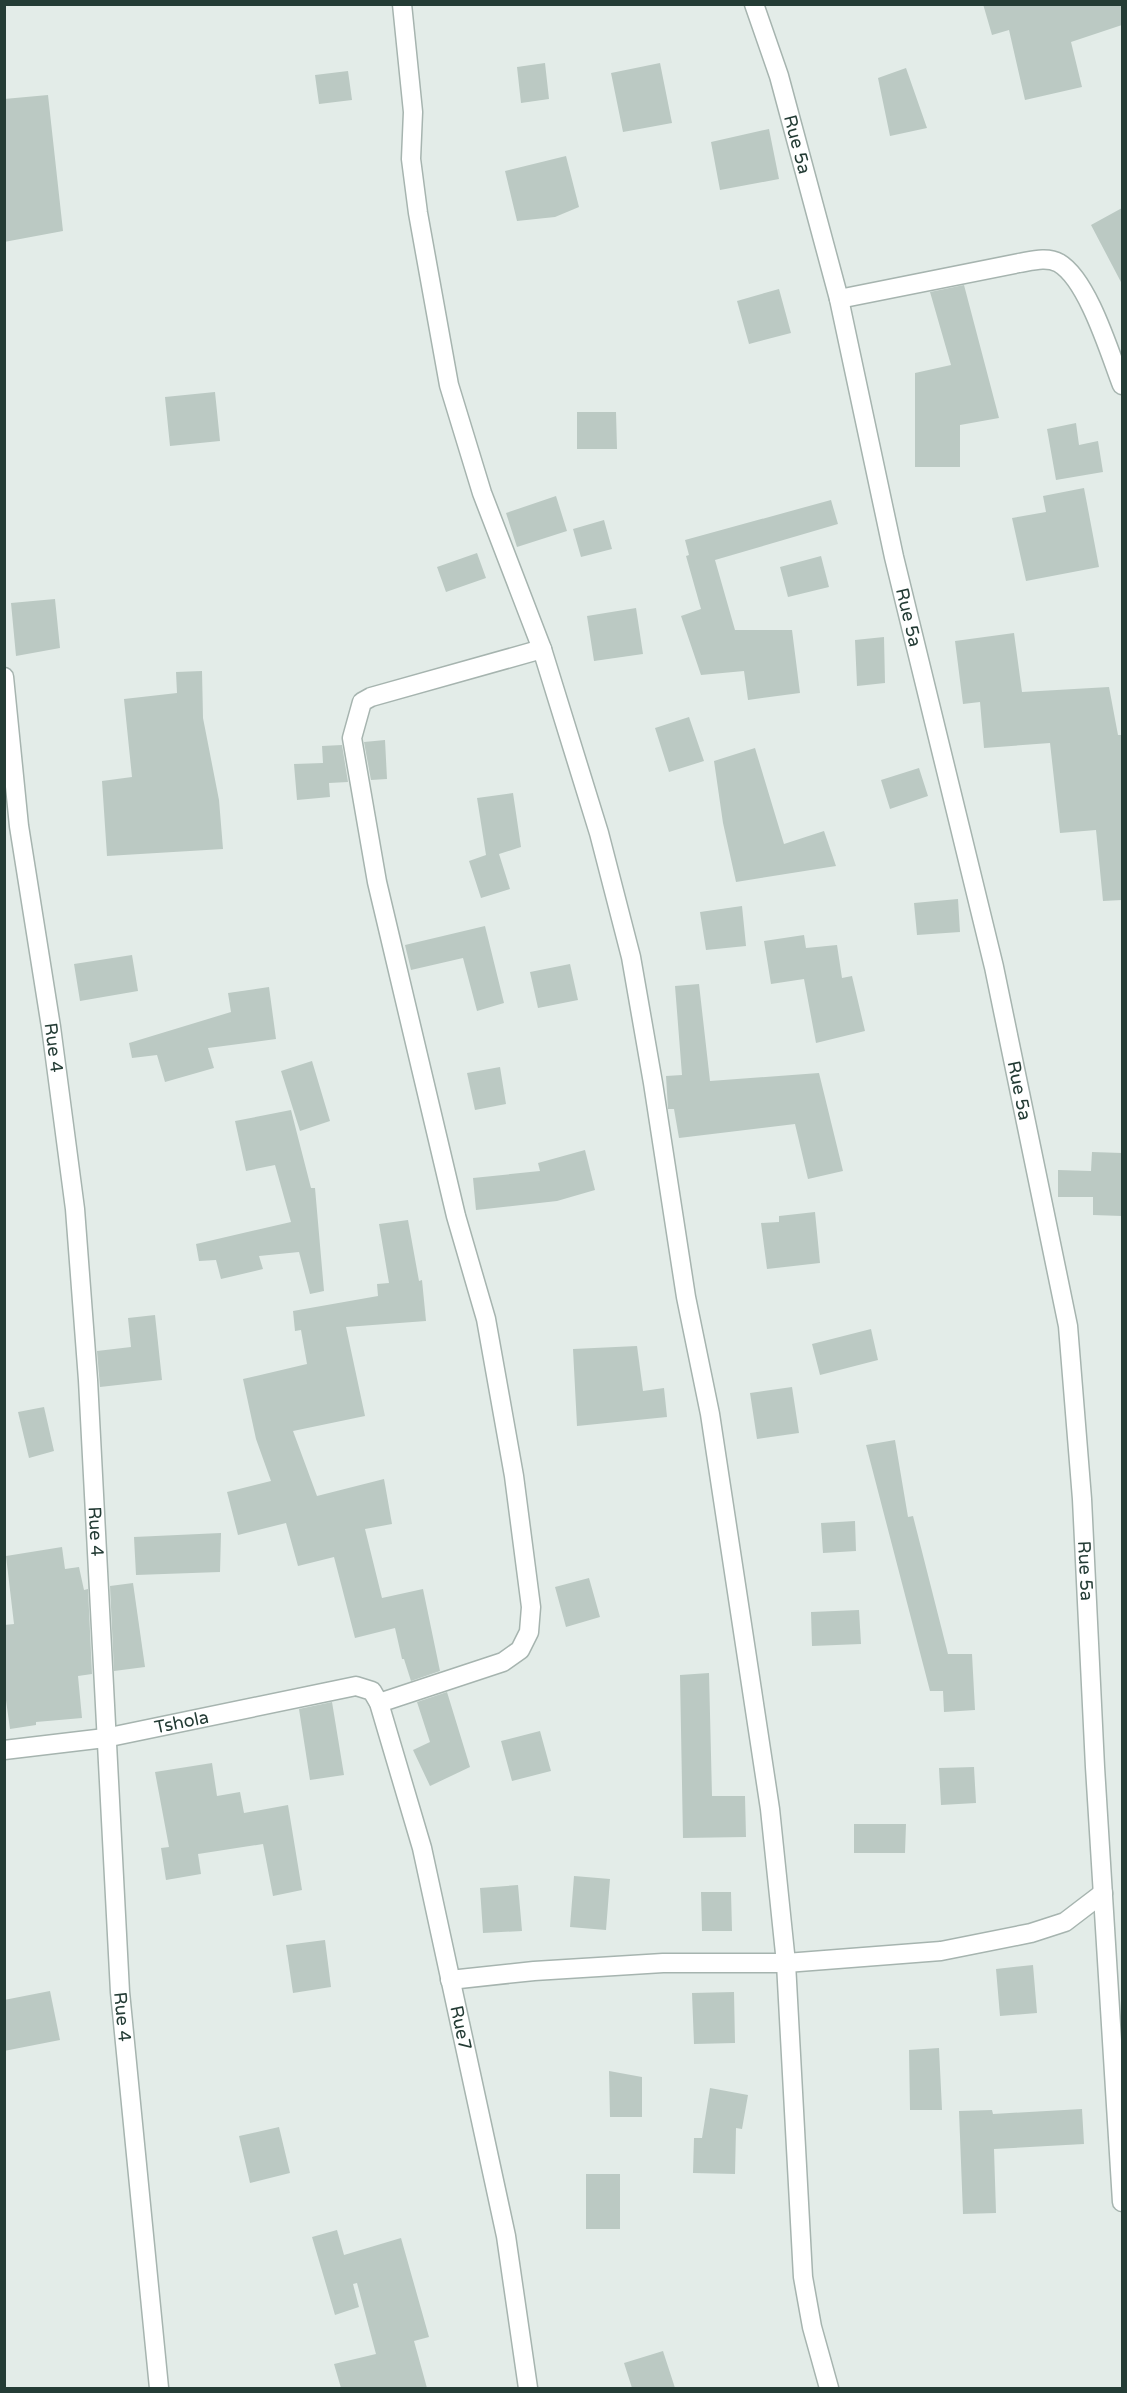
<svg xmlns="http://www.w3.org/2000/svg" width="1127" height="2393" viewBox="0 0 1127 2393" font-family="'Varela Round',sans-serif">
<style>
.building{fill:#bbc9c3}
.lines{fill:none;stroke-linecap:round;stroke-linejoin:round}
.minor-casing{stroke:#a6b4af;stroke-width:21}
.minor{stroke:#fff;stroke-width:18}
.labels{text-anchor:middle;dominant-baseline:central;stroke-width:4.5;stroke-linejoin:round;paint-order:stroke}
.street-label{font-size:18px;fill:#243c35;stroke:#f3f8f6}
</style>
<rect width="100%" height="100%" fill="#e3ece8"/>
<path class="building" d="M 983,4 L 1122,4 L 1122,25 L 1071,42 L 1082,87 L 1025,100 L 1009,30 L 992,35 Z
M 545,63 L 549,99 L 521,103 L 517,67 Z
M 660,63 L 672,123 L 623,132 L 611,73 Z
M 906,68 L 927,128 L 890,136 L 878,78 Z
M 348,71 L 352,100 L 319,104 L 315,75 Z
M 48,95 L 63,231 L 4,242 L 4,99 Z
M 769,129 L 779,179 L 720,190 L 711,142 Z
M 566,156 L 579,207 L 555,217 L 517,221 L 505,171 Z
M 1122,208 L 1122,284 L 1091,225 Z
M 964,285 L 999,418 L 960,425 L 960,467 L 915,467 L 915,373 L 951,365 L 930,292 Z
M 779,289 L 791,333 L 749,344 L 737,301 Z
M 215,392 L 220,441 L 170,446 L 165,397 Z
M 577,412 L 616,412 L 617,449 L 577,449 Z
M 1076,423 L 1079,445 L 1098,441 L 1103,472 L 1056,480 L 1047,429 Z
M 1084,488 L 1099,567 L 1026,581 L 1012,518 L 1046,512 L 1043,496 Z
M 556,496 L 567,531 L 517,547 L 506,513 Z
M 831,500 L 838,524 L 715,560 L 735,630 L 792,630 L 800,693 L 748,700 L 744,671 L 701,675 L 681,616 L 701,609 L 686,556 L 689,555 L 685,540 Z
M 604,520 L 612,549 L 581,557 L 573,529 Z
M 477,553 L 486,578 L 446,592 L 437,567 Z
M 821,556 L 829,587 L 788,597 L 780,567 Z
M 55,599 L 60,648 L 16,656 L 11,603 Z
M 636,608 L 643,654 L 594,661 L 587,616 Z
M 1014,633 L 1022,692 L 1109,687 L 1118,735 L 1122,735 L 1122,900 L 1103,901 L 1096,830 L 1060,833 L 1050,743 L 984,748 L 980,702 L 963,704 L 955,641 Z
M 884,637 L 885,683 L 857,686 L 855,640 Z
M 202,671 L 203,718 L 219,800 L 223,849 L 107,856 L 102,781 L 132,777 L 124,699 L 177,693 L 176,672 Z
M 689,717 L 704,761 L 669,772 L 655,728 Z
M 385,740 L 387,779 L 371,780 L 364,742 Z
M 342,745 L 348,782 L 329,783 L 330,797 L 297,800 L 294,764 L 323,763 L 322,746 Z
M 755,748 L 784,844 L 824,831 L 836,866 L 736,882 L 723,823 L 714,761 Z
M 919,768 L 928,796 L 890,809 L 881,780 Z
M 513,793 L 521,847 L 499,854 L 510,889 L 481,898 L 469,861 L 486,855 L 477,798 Z
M 958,899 L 960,932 L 917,935 L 914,903 Z
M 742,906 L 746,946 L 706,950 L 700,912 Z
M 485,926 L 504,1003 L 477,1011 L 463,958 L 411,970 L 405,945 Z
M 804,935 L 806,948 L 837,945 L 842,978 L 852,976 L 865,1031 L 816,1043 L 804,979 L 771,984 L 764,941 Z
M 132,955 L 138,991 L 80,1001 L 74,964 Z
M 570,964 L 578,1000 L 538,1008 L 530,972 Z
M 699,984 L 710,1081 L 819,1073 L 843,1171 L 808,1179 L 795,1124 L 679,1138 L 674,1109 L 668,1109 L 666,1076 L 682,1075 L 675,986 Z
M 269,987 L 276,1039 L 208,1048 L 214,1068 L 165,1082 L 157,1055 L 132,1058 L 129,1043 L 231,1012 L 228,993 Z
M 312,1061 L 330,1121 L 300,1131 L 281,1071 Z
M 500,1067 L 506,1104 L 475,1110 L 467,1073 Z
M 291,1110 L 311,1188 L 315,1188 L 324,1291 L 310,1294 L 299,1252 L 259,1256 L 263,1269 L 221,1279 L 216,1260 L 199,1261 L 196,1244 L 291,1222 L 275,1165 L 246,1171 L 235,1121 Z
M 585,1150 L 595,1190 L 557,1201 L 476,1210 L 473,1178 L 540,1171 L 538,1163 Z
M 1092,1152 L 1122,1153 L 1122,1216 L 1093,1215 L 1093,1197 L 1058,1197 L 1058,1170 L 1091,1171 Z
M 815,1212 L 820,1263 L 767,1269 L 761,1223 L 779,1222 L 779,1216 Z
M 408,1220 L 419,1281 L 422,1280 L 426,1321 L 346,1327 L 365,1416 L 293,1431 L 317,1496 L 384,1479 L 392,1524 L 365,1529 L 382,1598 L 423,1589 L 440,1671 L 411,1681 L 404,1659 L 402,1659 L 395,1628 L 355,1638 L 334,1557 L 298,1566 L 286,1523 L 238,1535 L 227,1492 L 271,1481 L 256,1439 L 243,1379 L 307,1364 L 301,1330 L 295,1331 L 293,1311 L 378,1296 L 377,1284 L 389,1283 L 379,1224 Z
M 155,1315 L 162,1380 L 100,1387 L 97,1351 L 131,1347 L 128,1318 Z
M 871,1329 L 878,1360 L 820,1375 L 812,1344 Z
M 637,1346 L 643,1391 L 664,1388 L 667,1417 L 577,1426 L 573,1349 Z
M 792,1387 L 799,1433 L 757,1439 L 750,1393 Z
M 44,1407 L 54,1451 L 29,1458 L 18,1412 Z
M 895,1440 L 908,1517 L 913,1516 L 948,1654 L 972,1654 L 975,1710 L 944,1712 L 943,1691 L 930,1691 L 866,1445 Z
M 855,1521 L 856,1551 L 823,1553 L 821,1523 Z
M 221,1533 L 220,1572 L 136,1575 L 134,1537 Z
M 62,1547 L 65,1569 L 79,1567 L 84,1590 L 88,1589 L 92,1674 L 78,1676 L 82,1718 L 36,1722 L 36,1725 L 10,1729 L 4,1686 L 4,1625 L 14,1624 L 6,1556 Z
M 589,1578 L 600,1617 L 566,1627 L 555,1587 Z
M 133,1583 L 145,1667 L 114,1671 L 110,1586 Z
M 859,1610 L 861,1644 L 812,1646 L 811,1612 Z
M 709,1673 L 712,1796 L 745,1796 L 746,1837 L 683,1838 L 680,1675 Z
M 447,1692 L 470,1767 L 430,1786 L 413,1750 L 430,1742 L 417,1702 Z
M 332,1702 L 344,1775 L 310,1780 L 299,1709 Z
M 540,1731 L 551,1771 L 512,1781 L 501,1741 Z
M 212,1763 L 217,1796 L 240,1792 L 244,1813 L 288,1805 L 302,1890 L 273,1896 L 263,1844 L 198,1854 L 201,1874 L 166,1880 L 161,1848 L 169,1847 L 155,1772 Z
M 974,1767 L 976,1803 L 941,1805 L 939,1768 Z
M 854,1824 L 906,1824 L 905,1853 L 854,1853 Z
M 574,1876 L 610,1879 L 606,1930 L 570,1927 Z
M 518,1885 L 522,1931 L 483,1933 L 480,1888 Z
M 701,1892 L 731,1892 L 732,1931 L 702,1931 Z
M 325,1940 L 331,1987 L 293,1993 L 286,1945 Z
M 1033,1965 L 1037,2013 L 1000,2016 L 996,1969 Z
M 50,1991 L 60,2040 L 4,2051 L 4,2000 Z
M 734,1992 L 735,2043 L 694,2044 L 692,1993 Z
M 939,2048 L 942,2110 L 910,2110 L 909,2050 Z
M 609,2071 L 642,2077 L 642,2117 L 610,2117 Z
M 710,2088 L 748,2095 L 742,2129 L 736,2128 L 735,2174 L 693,2173 L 694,2138 L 702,2138 Z
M 1082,2109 L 1084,2144 L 994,2149 L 996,2213 L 963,2214 L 959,2111 L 992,2110 L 993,2114 Z
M 279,2127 L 290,2173 L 250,2183 L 239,2136 Z
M 586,2174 L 620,2174 L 620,2229 L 586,2229 Z
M 337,2230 L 344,2255 L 401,2238 L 429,2337 L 414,2341 L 427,2388 L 341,2388 L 334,2364 L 376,2354 L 357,2283 L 353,2284 L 359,2307 L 335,2315 L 312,2237 Z
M 663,2351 L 675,2388 L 632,2388 L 624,2363 Z"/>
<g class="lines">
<g class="minor-casing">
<g id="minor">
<path d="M 402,4 L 413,112 L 411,159 L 418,213 L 449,385 L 482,493 L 542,649 L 599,833 L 631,957 L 653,1083 L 686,1297 L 710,1414 L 770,1809 L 786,1963 L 803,2277 L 812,2327 L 829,2388"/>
<path id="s1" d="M 754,4 L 779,76 L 839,299 L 894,557 L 994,967 L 1068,1326 L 1082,1499 L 1095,1767 L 1122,2202"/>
<path d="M 839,299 L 1019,263 C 1031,261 1047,256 1059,263 C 1088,280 1110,354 1122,385"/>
<path id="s2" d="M 4,677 L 19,826 L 51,1027 L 75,1209 L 88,1380 L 120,1992 L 159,2388"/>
<path d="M 379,1703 L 503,1662 L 520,1650 L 529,1632 L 531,1607 L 514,1476 L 486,1319 L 456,1216 L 377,882 L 352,738 L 362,702 L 371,697 L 542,649"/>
<path id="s3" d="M 4,1750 L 105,1738 L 356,1686 L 372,1691 L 379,1703 L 422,1848 L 506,2236 L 528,2388"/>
<path d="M 450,1980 L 534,1971 L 663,1963 L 786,1963 L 941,1951 L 1031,1933 L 1065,1922 L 1103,1893"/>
</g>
</g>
<use href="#minor" class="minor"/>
</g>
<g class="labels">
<g class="street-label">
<text stroke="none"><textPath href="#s1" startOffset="147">Rue 5a</textPath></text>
<text stroke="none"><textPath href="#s1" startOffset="633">Rue 5a</textPath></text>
<text stroke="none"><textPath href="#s2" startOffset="374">Rue 4</textPath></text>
<text stroke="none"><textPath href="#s1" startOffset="1119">Rue 5a</textPath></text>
<text stroke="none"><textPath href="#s2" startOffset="860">Rue 4</textPath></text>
<text stroke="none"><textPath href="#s1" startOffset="1605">Rue 5a</textPath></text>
<text stroke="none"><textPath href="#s3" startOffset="180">Tshola</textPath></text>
<text stroke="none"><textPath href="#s2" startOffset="1346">Rue 4</textPath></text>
<text stroke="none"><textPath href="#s3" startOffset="724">Rue7</textPath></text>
</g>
</g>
<rect width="1127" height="2393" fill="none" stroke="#243c35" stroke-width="12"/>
</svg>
